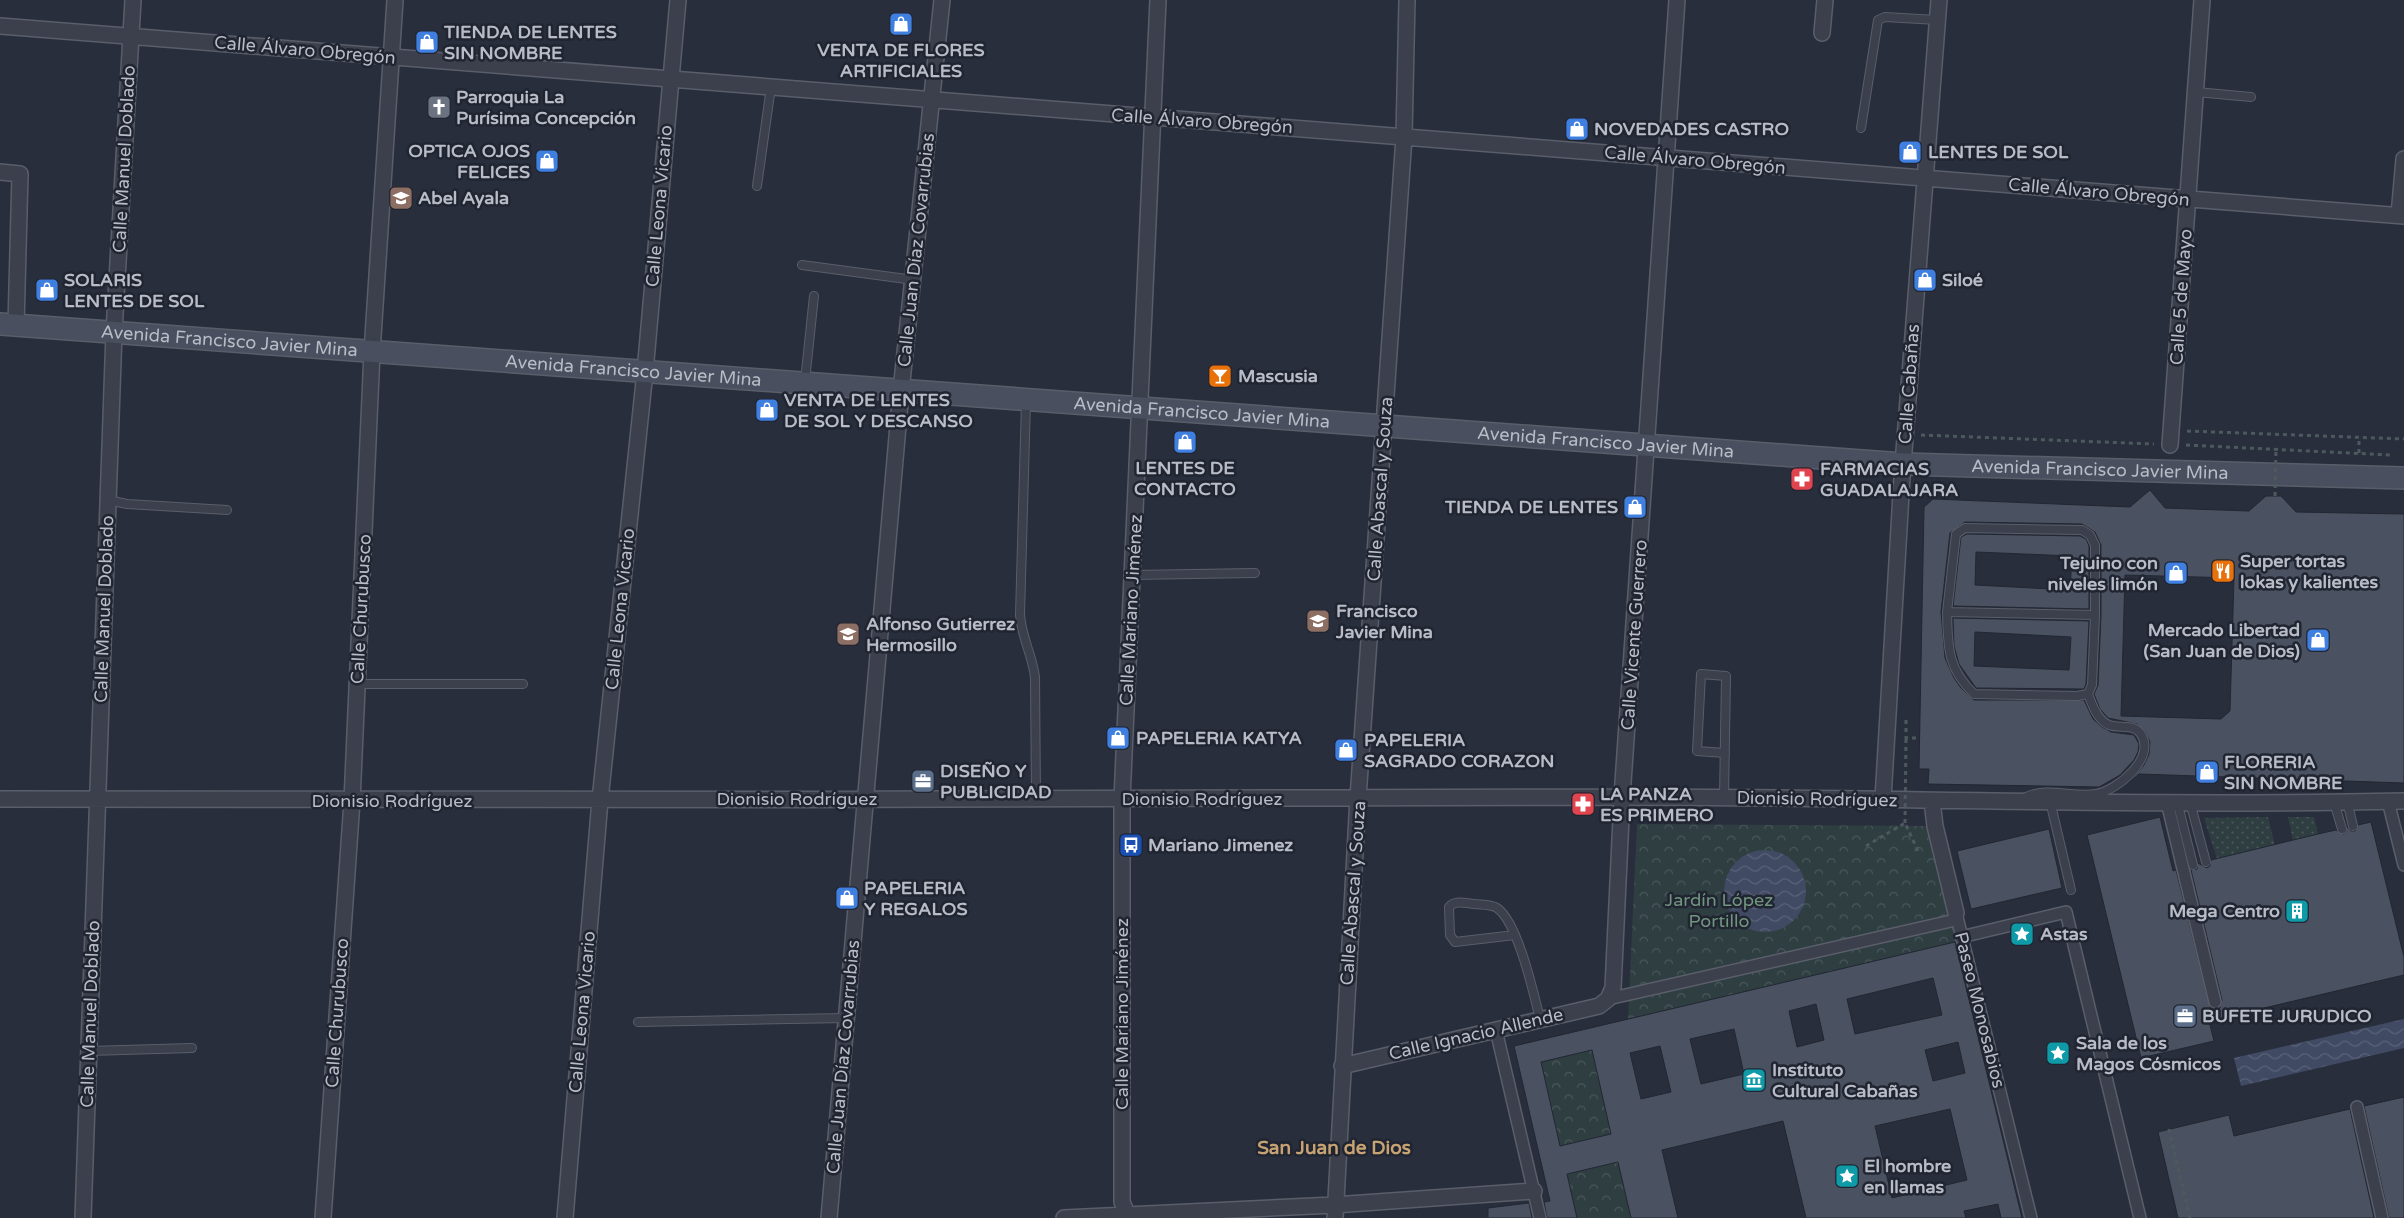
<svg xmlns="http://www.w3.org/2000/svg" width="2404" height="1218" viewBox="0 0 2404 1218" font-family="'Varela Round',sans-serif">
<style>
.forest{fill:url(#forest-crowns)}
.garden{fill:url(#garden-dots)}
.water{fill:url(#water-waves)}
.building{fill:#4a5160;stroke:#222733;fill-rule:evenodd}
.lines{fill:none;stroke-linecap:round;stroke-linejoin:round}
.service-casing{stroke:#5a5e6a;stroke-width:10}
.pedestrian-casing{stroke:#5a5e6a;stroke-width:14}
.minor-casing{stroke:#5a5e6a;stroke-width:18}
.secondary-casing{stroke:#5a5e6a;stroke-width:24}
.path{stroke:#4c5a5e;stroke-width:3;stroke-dasharray:4 4;stroke-linecap:butt}
.service{stroke:#3c404c;stroke-width:8}
.pedestrian{stroke:#3c404c;stroke-width:11}
.minor{stroke:#3c404c;stroke-width:15}
.secondary{stroke:#4a4f5f;stroke-width:21}
.path-bridge{stroke:#4c5a5e;stroke-width:3;stroke-dasharray:4 4;stroke-linecap:butt}
.labels{text-anchor:middle;dominant-baseline:central;stroke-width:5;stroke-linejoin:round;paint-order:stroke}
.poi-label{font-size:18px;font-weight:bold;fill:#b8bcc7;stroke:#202531;text-anchor:start}
.street-label{font-size:18px;fill:#b8bcc7;stroke:#202531}
.park-label{font-size:18px;fill:#72957f;stroke:#202531}
.neighbourhood-label{font-size:19px;font-weight:bold;fill:#c7a373;stroke:#202531}
</style>
<defs>
<pattern id="forest-crowns" width="20" height="18" patternUnits="userSpaceOnUse" patternTransform="scale(1.25)"><rect width="20" height="18" fill="#2e3e41"/><path d="M2 6a3 3 0 1 1 6 0M12 15a3 3 0 1 1 6 0" fill="none" stroke="#4a585b"/></pattern>
<pattern id="garden-dots" width="8" height="8" patternUnits="userSpaceOnUse" patternTransform="scale(1.25)"><rect width="8" height="8" fill="#2e3e41"/><path d="M2 2h.1M6 6h.1" fill="none" stroke="#4a585b" stroke-width="1.8" stroke-linecap="round"/></pattern>
<pattern id="water-waves" width="16" height="10" patternUnits="userSpaceOnUse" patternTransform="scale(1.25)"><rect width="16" height="10" fill="#404a63"/><path d="M0 5q4-4 8 0t8 0" fill="none" stroke="#5a6278"/></pattern>
</defs>
<rect width="100%" height="100%" fill="#282e3c"/>
<path class="forest" d="M 1637,824 L 1929,826 L 1956,942 L 1628,1019 Z
M 1592,1050 L 1611,1134 L 1560,1146 L 1541,1062 Z
M 1618,1162 L 1631,1218 L 1577,1218 L 1567,1174 Z"/>
<path class="garden" d="M 2268,817 L 2275,845 L 2217,859 L 2204,818 Z
M 2288,817 L 2314,817 L 2318,834 L 2293,841 Z"/>
<path class="water" d="M1724 891a41 41 0 1 1 82 0a41 41 0 1 1-82 0Z
M 2404,1019 L 2404,1048 L 2241,1086 L 2234,1058 Z"/>
<path class="building" d="M 2150,490 L 2165,508 L 2249,511 L 2266,496 L 2281,496 L 2296,512 L 2404,514 L 2404,783 L 2139,774 L 2129,783 L 2144,765 L 2149,754 L 2150,742 L 2145,731 L 2137,724 L 2108,718 L 2100,709 L 2094,694 L 2098,685 L 2101,615 L 2101,545 L 2095,532 L 2082,524 L 1965,522 L 1950,533 L 1941,612 L 1945,658 L 1954,678 L 1961,688 L 1974,700 L 2084,700 L 2093,719 L 2102,727 L 2111,732 L 2134,735 L 2139,744 L 2138,752 L 2134,760 L 2120,775 L 2099,787 L 1928,784 L 1929,769 L 1919,769 L 1924,507 L 1933,499 L 2130,507 ZM 2125,575 L 2234,578 L 2230,711 L 2221,719 L 2121,716 Z
M 1967,534 L 2080,536 L 2086,539 L 2089,546 L 2089,609 L 1953,606 L 1961,537 ZM 1976,552 L 2072,556 L 2070,590 L 1975,585 Z
M 1953,618 L 2089,621 L 2086,684 L 2084,689 L 1976,688 L 1959,664 L 1954,646 ZM 1975,632 L 2071,637 L 2069,670 L 1974,666 Z
M 2160,817 L 2173,871 L 2176,870 L 2210,1007 L 2216,1009 L 2220,1008 L 2222,1000 L 2191,870 L 2197,869 L 2198,863 L 2207,868 L 2210,866 L 2211,860 L 2318,834 L 2336,830 L 2343,834 L 2346,832 L 2347,827 L 2351,831 L 2355,831 L 2358,825 L 2371,822 L 2404,957 L 2404,975 L 2209,1021 L 2214,1041 L 2141,1058 L 2087,835 Z
M 2049,829 L 2062,888 L 1971,909 L 1957,851 Z
M 1955,942 L 2022,1218 L 2001,1218 L 1998,1204 L 1964,1211 L 1966,1218 L 1806,1218 L 1783,1121 L 1662,1150 L 1678,1218 L 1631,1218 L 1618,1162 L 1567,1174 L 1577,1218 L 1547,1218 L 1544,1202 L 1550,1201 L 1514,1046 ZM 1933,978 L 1942,1015 L 1855,1034 L 1847,999 ZM 1816,1004 L 1824,1040 L 1797,1047 L 1789,1011 ZM 1734,1029 L 1744,1074 L 1701,1084 L 1690,1039 ZM 1958,1042 L 1965,1073 L 1933,1081 L 1925,1050 ZM 1660,1046 L 1671,1092 L 1641,1099 L 1630,1053 ZM 1592,1050 L 1611,1134 L 1560,1146 L 1541,1062 ZM 1950,1109 L 1967,1180 L 1892,1198 L 1875,1126 Z
M 2404,1097 L 2404,1218 L 2389,1218 L 2364,1106 Z
M 2350,1109 L 2374,1218 L 2178,1218 L 2158,1132 L 2229,1115 L 2234,1136 Z
M 1529,1203 L 1532,1218 L 1488,1218 L 1488,1208 Z"/>
<g class="lines">
<g class="service-casing">
<path id="service" d="M 2196,92 L 2251,97
M 1861,128 L 1878,20 L 1885,17 L 1937,20
M 757,186 L 771,87
M 802,265 L 914,280
M 805,381 L 814,296
M 1026,402 L 1020,615 C 1022,639 1032,654 1035,677 L 1036,799
M 108,500 L 127,504 L 227,510
M 1132,575 L 1255,573
M 1947,612 C 1948,647 1947,668 1974,694 L 2077,696 L 2088,694 L 2092,685 L 2095,615 L 2095,545 L 2090,535 L 2082,530 L 1965,528 L 1956,534 L 1947,612 L 2095,615
M 358,684 L 523,684
M 1724,797 L 1726,676 L 1701,674 L 1697,751 L 1725,753
M 2024,798 C 2047,786 2072,798 2096,794 C 2118,790 2156,758 2141,734 C 2134,723 2119,729 2109,725 C 2097,720 2092,704 2088,694
M 2050,801 L 2071,890
M 2177,801 L 2193,865
M 2347,801 L 2353,826
M 2190,802 L 2206,862
M 2334,802 L 2342,829
M 1515,935 L 1455,942 L 1450,935 L 1449,907 C 1455,900 1465,903 1474,904 C 1481,905 1491,904 1497,908 C 1518,922 1534,995 1540,1019
M 638,1022 L 845,1018
M 88,1051 L 192,1048"/>
</g>
<g class="pedestrian-casing">
<path id="pedestrian" d="M 2388,801 L 2404,865
M 2167,802 L 2215,1002
M 1956,913 L 2031,1218
M 1961,937 L 2066,912 L 2140,1218
M 1608,999 L 1951,921
M 1496,1030 L 1540,1218
M 2357,1107 L 2382,1218"/>
</g>
<g class="minor-casing">
<path id="minor" d="M 0,26 L 2404,216
M 1822,33 L 1825,0
M 0,172 L 20,174 L 16,325
M 2399,215 L 2404,159
M 2170,445 L 2202,0
M 0,799 C 540,803 1079,797 1619,797 C 1880,797 2142,807 2404,801
M 1883,799 L 1902,477 L 1939,0
M 1932,801 L 1935,826 L 1956,913
M 1342,1066 L 1599,1006 L 1608,999 L 1613,988 L 1622,797 L 1677,0
M 83,1218 L 114,332 L 133,0
M 323,1218 L 352,801 L 372,352 L 395,0
M 565,1218 L 600,800 L 645,372 L 678,0
M 829,1218 L 901,391 L 942,0
M 1064,1218 L 1334,1205 L 1534,1191
M 1129,1218 L 1122,1202 L 1122,799 L 1158,0
M 1335,1218 L 1358,798 L 1404,137 L 1407,0"/>
</g>
<g class="secondary-casing">
<g id="secondary">
<path id="s1" d="M 0,324 L 1903,464 L 2404,478"/>
</g>
</g>
<path class="path" d="M 2187,431 L 2404,439
M 1921,435 L 2154,444
M 2186,445 L 2390,455
M 2359,453 L 2359,438
M 1906,720 L 1906,738 L 1919,738
M 1866,846 L 1905,823 L 1919,853
M 2169,1129 L 2190,1218"/>
<use href="#service" class="service"/>
<use href="#pedestrian" class="pedestrian"/>
<use href="#minor" class="minor"/>
<use href="#secondary" class="secondary"/>
<path class="path-bridge" d="M 2275,496 L 2276,449
M 1905,823 L 1906,738"/>
</g>
<defs>
<g id="shop-square" transform="scale(1.25)"><rect x="-9" y="-9" width="18" height="18" rx="4" fill="#3f7fe0" stroke="#202531"/><path d="M-5-2.5h2.3a2.7 3.5 0 0 1 5.4 0H5L5.5 6h-11ZM-1.5-2.5h3a1.5 2.3 0 0 0-3 0Z" fill="#fff"/></g>
<g id="church-square" transform="scale(1.25)"><rect x="-9" y="-9" width="18" height="18" rx="4" fill="#6b7280" stroke="#202531"/><path d="M-1.2-6h2.4v3.5h3.3v2.4h-3.3V6h-2.4V-.1h-3.3v-2.4h3.3Z" fill="#fff"/></g>
<g id="school-square" transform="scale(1.25)"><rect x="-9" y="-9" width="18" height="18" rx="4" fill="#8d6e63" stroke="#202531"/><path d="M0-5L7-2L0 1L-7-2ZM-4 1L0 2.5L4 1V4Q0 6-4 4Z" fill="#fff"/></g>
<g id="bar-square" transform="scale(1.25)"><rect x="-9" y="-9" width="18" height="18" rx="4" fill="#e8710a" stroke="#202531"/><path d="M-6-5H6L.8 .8V4.5H3.5V6h-7V4.5H-.8V.8Z" fill="#fff"/></g>
<g id="pharmacy-square" transform="scale(1.25)"><rect x="-9" y="-9" width="18" height="18" rx="4" fill="#e0444e" stroke="#202531"/><path d="M-2-6h4v4h4v4h-4v4h-4v-4h-4v-4h4Z" fill="#fff"/></g>
<g id="restaurant-square" transform="scale(1.25)"><rect x="-9" y="-9" width="18" height="18" rx="4" fill="#e8710a" stroke="#202531"/><path d="M-5-6h1v4h1v-4h1v4h1v-4h1v5L-1.5 .5V6h-2V.5L-5-1ZM5-6V6H3V1.5H1.5Q1.5-4 5-6Z" fill="#fff"/></g>
<g id="office-square" transform="scale(1.25)"><rect x="-9" y="-9" width="18" height="18" rx="4" fill="#5c6f8a" stroke="#202531"/><path d="M-6-3h4V-5.5h4V-3h4V5H-6ZM-1-4.5V-3h2v-1.5ZM-6 0V1H6V0Z" fill="#fff"/></g>
<g id="bus-square" transform="scale(1.25)"><rect x="-9" y="-9" width="18" height="18" rx="4" fill="#1a4fb4" stroke="#202531"/><path d="M-5-6H5V4H4V6H2V4H-2V6H-4V4H-5ZM-3.5-4V0h7V-4ZM-3.5 1.2v1.5H-2V1.2ZM2 1.2v1.5H3.5V1.2Z" fill="#fff"/></g>
<g id="building-square" transform="scale(1.25)"><rect x="-9" y="-9" width="18" height="18" rx="4" fill="#0f9aa8" stroke="#202531"/><path d="M-4-6H4V6H1V3H-1V6H-4ZM-2.5-4.3h1.7v1.8h-1.7ZM.8-4.3h1.7v1.8H.8ZM-2.5-1h1.7V.8h-1.7ZM.8-1h1.7V.8H.8Z" fill="#fff"/></g>
<g id="sight-square" transform="scale(1.25)"><rect x="-9" y="-9" width="18" height="18" rx="4" fill="#0f9aa8" stroke="#202531"/><path d="M0-6L1.8-2.2L6-1.7L2.9 1.2L3.7 5.4L0 3.3L-3.7 5.4L-2.9 1.2L-6-1.7L-1.8-2.2Z" fill="#fff"/></g>
<g id="museum-square" transform="scale(1.25)"><rect x="-9" y="-9" width="18" height="18" rx="4" fill="#0f9aa8" stroke="#202531"/><path d="M0-6L6-3V-2H-6V-3ZM-5-1h2V3h-2ZM-1-1h2V3h-2ZM3-1h2V3H3ZM-6 4H6V6H-6Z" fill="#fff"/></g>
</defs>
<g fill-rule="evenodd">
<use href="#shop-square" x="901" y="24"/>
<use href="#shop-square" x="427" y="42"/>
<use href="#church-square" x="439" y="107"/>
<use href="#shop-square" x="1577" y="129"/>
<use href="#shop-square" x="1910" y="152"/>
<use href="#shop-square" x="547" y="161"/>
<use href="#school-square" x="401" y="198"/>
<use href="#shop-square" x="1925" y="280"/>
<use href="#shop-square" x="47" y="290"/>
<use href="#bar-square" x="1220" y="376"/>
<use href="#shop-square" x="767" y="410"/>
<use href="#shop-square" x="1185" y="442"/>
<use href="#pharmacy-square" x="1802" y="479"/>
<use href="#shop-square" x="1635" y="507"/>
<use href="#restaurant-square" x="2223" y="571"/>
<use href="#shop-square" x="2176" y="573"/>
<use href="#school-square" x="1318" y="621"/>
<use href="#school-square" x="848" y="634"/>
<use href="#shop-square" x="2318" y="640"/>
<use href="#shop-square" x="1118" y="738"/>
<use href="#shop-square" x="1346" y="750"/>
<use href="#shop-square" x="2207" y="772"/>
<use href="#office-square" x="923" y="781"/>
<use href="#pharmacy-square" x="1583" y="804"/>
<use href="#bus-square" x="1131" y="845"/>
<use href="#shop-square" x="847" y="898"/>
<use href="#building-square" x="2297" y="911"/>
<use href="#sight-square" x="2022" y="934"/>
<use href="#office-square" x="2185" y="1016"/>
<use href="#sight-square" x="2058" y="1053"/>
<use href="#museum-square" x="1754" y="1080"/>
<use href="#sight-square" x="1847" y="1176"/>
</g>
<g class="labels">
<g class="poi-label">
<text x="444" y="32">TIENDA DE LENTES<tspan x="444" dy="21">SIN NOMBRE</tspan></text>
<text x="901" y="50" text-anchor="middle">VENTA DE FLORES<tspan x="901" dy="21">ARTIFICIALES</tspan></text>
<text x="456" y="97">Parroquia La<tspan x="456" dy="21">Purísima Concepción</tspan></text>
<text x="1594" y="129">NOVEDADES CASTRO</text>
<text x="530" y="151" text-anchor="end">OPTICA OJOS<tspan x="530" dy="21">FELICES</tspan></text>
<text x="1928" y="152">LENTES DE SOL</text>
<text x="418" y="198">Abel Ayala</text>
<text x="64" y="280">SOLARIS<tspan x="64" dy="21">LENTES DE SOL</tspan></text>
<text x="1942" y="280">Siloé</text>
<text x="1238" y="376">Mascusia</text>
<text x="784" y="400">VENTA DE LENTES<tspan x="784" dy="21">DE SOL Y DESCANSO</tspan></text>
<text x="1185" y="468" text-anchor="middle">LENTES DE<tspan x="1185" dy="21">CONTACTO</tspan></text>
<text x="1820" y="469">FARMACIAS<tspan x="1820" dy="21">GUADALAJARA</tspan></text>
<text x="1618" y="507" text-anchor="end">TIENDA DE LENTES</text>
<text x="2240" y="561">Super tortas<tspan x="2240" dy="21">lokas y kalientes</tspan></text>
<text x="2158" y="563" text-anchor="end">Tejuino con<tspan x="2158" dy="21">niveles limón</tspan></text>
<text x="1336" y="611">Francisco<tspan x="1336" dy="21">Javier Mina</tspan></text>
<text x="866" y="624">Alfonso Gutierrez<tspan x="866" dy="21">Hermosillo</tspan></text>
<text x="2300" y="630" text-anchor="end">Mercado Libertad<tspan x="2300" dy="21">(San Juan de Dios)</tspan></text>
<text x="1136" y="738">PAPELERIA KATYA</text>
<text x="1364" y="740">PAPELERIA<tspan x="1364" dy="21">SAGRADO CORAZON</tspan></text>
<text x="2224" y="762">FLORERIA<tspan x="2224" dy="21">SIN NOMBRE</tspan></text>
<text x="940" y="771">DISEÑO Y<tspan x="940" dy="21">PUBLICIDAD</tspan></text>
<text x="1600" y="794">LA PANZA<tspan x="1600" dy="21">ES PRIMERO</tspan></text>
<text x="1148" y="845">Mariano Jimenez</text>
<text x="864" y="888">PAPELERIA<tspan x="864" dy="21">Y REGALOS</tspan></text>
<text x="2280" y="911" text-anchor="end">Mega Centro</text>
<text x="2040" y="934">Astas</text>
<text x="2202" y="1016">BUFETE JURUDICO</text>
<text x="2076" y="1043">Sala de los<tspan x="2076" dy="21">Magos Cósmicos</tspan></text>
<text x="1772" y="1070">Instituto<tspan x="1772" dy="21">Cultural Cabañas</tspan></text>
<text x="1864" y="1166">El hombre<tspan x="1864" dy="21">en llamas</tspan></text>
</g>
<g class="street-label">
<text transform="translate(305 50) rotate(5)">Calle Álvaro Obregón</text>
<text transform="translate(1202 121) rotate(4)">Calle Álvaro Obregón</text>
<text transform="translate(124 159) rotate(-87)">Calle Manuel Doblado</text>
<text transform="translate(1695 160) rotate(5)">Calle Álvaro Obregón</text>
<text transform="translate(2099 192) rotate(5)">Calle Álvaro Obregón</text>
<text transform="translate(659 206) rotate(-85)">Calle Leona Vicario</text>
<text transform="translate(916 250) rotate(-84)">Calle Juan Díaz Covarrubias</text>
<text transform="translate(2181 297) rotate(-86)">Calle 5 de Mayo</text>
<text stroke="none"><textPath href="#s1" startOffset="230">Avenida Francisco Javier Mina</textPath></text>
<text stroke="none"><textPath href="#s1" startOffset="635">Avenida Francisco Javier Mina</textPath></text>
<text transform="translate(1909 384) rotate(-86)">Calle Cabañas</text>
<text stroke="none"><textPath href="#s1" startOffset="1205">Avenida Francisco Javier Mina</textPath></text>
<text stroke="none"><textPath href="#s1" startOffset="1610">Avenida Francisco Javier Mina</textPath></text>
<text stroke="none"><textPath href="#s1" startOffset="2105">Avenida Francisco Javier Mina</textPath></text>
<text transform="translate(1380 489) rotate(-86)">Calle Abascal y Souza</text>
<text transform="translate(104 609) rotate(-88)">Calle Manuel Doblado</text>
<text transform="translate(361 609) rotate(-87)">Calle Churubusco</text>
<text transform="translate(620 609) rotate(-84)">Calle Leona Vicario</text>
<text transform="translate(1131 610) rotate(-87)">Calle Mariano Jiménez</text>
<text transform="translate(1634 635) rotate(-86)">Calle Vicente Guerrero</text>
<text x="797" y="799">Dionisio Rodríguez</text>
<text x="1202" y="799">Dionisio Rodríguez</text>
<text transform="translate(1817 799) rotate(1)">Dionisio Rodríguez</text>
<text x="392" y="801">Dionisio Rodríguez</text>
<text transform="translate(1353 893) rotate(-86)">Calle Abascal y Souza</text>
<text transform="translate(1980 1010) rotate(76)">Paseo Monosabios</text>
<text transform="translate(582 1012) rotate(-85)">Calle Leona Vicario</text>
<text transform="translate(337 1013) rotate(-86)">Calle Churubusco</text>
<text transform="translate(90 1014) rotate(-88)">Calle Manuel Doblado</text>
<text transform="translate(1122 1014) rotate(-90)">Calle Mariano Jiménez</text>
<text transform="translate(1476 1034) rotate(-13)">Calle Ignacio Allende</text>
<text transform="translate(843 1057) rotate(-85)">Calle Juan Díaz Covarrubias</text>
</g>
<g class="park-label">
<text x="1719" y="900">Jardín López<tspan x="1719" dy="21">Portillo</tspan></text>
</g>
<g class="neighbourhood-label">
<text x="1334" y="1148">San Juan de Dios</text>
</g>
</g>
</svg>
